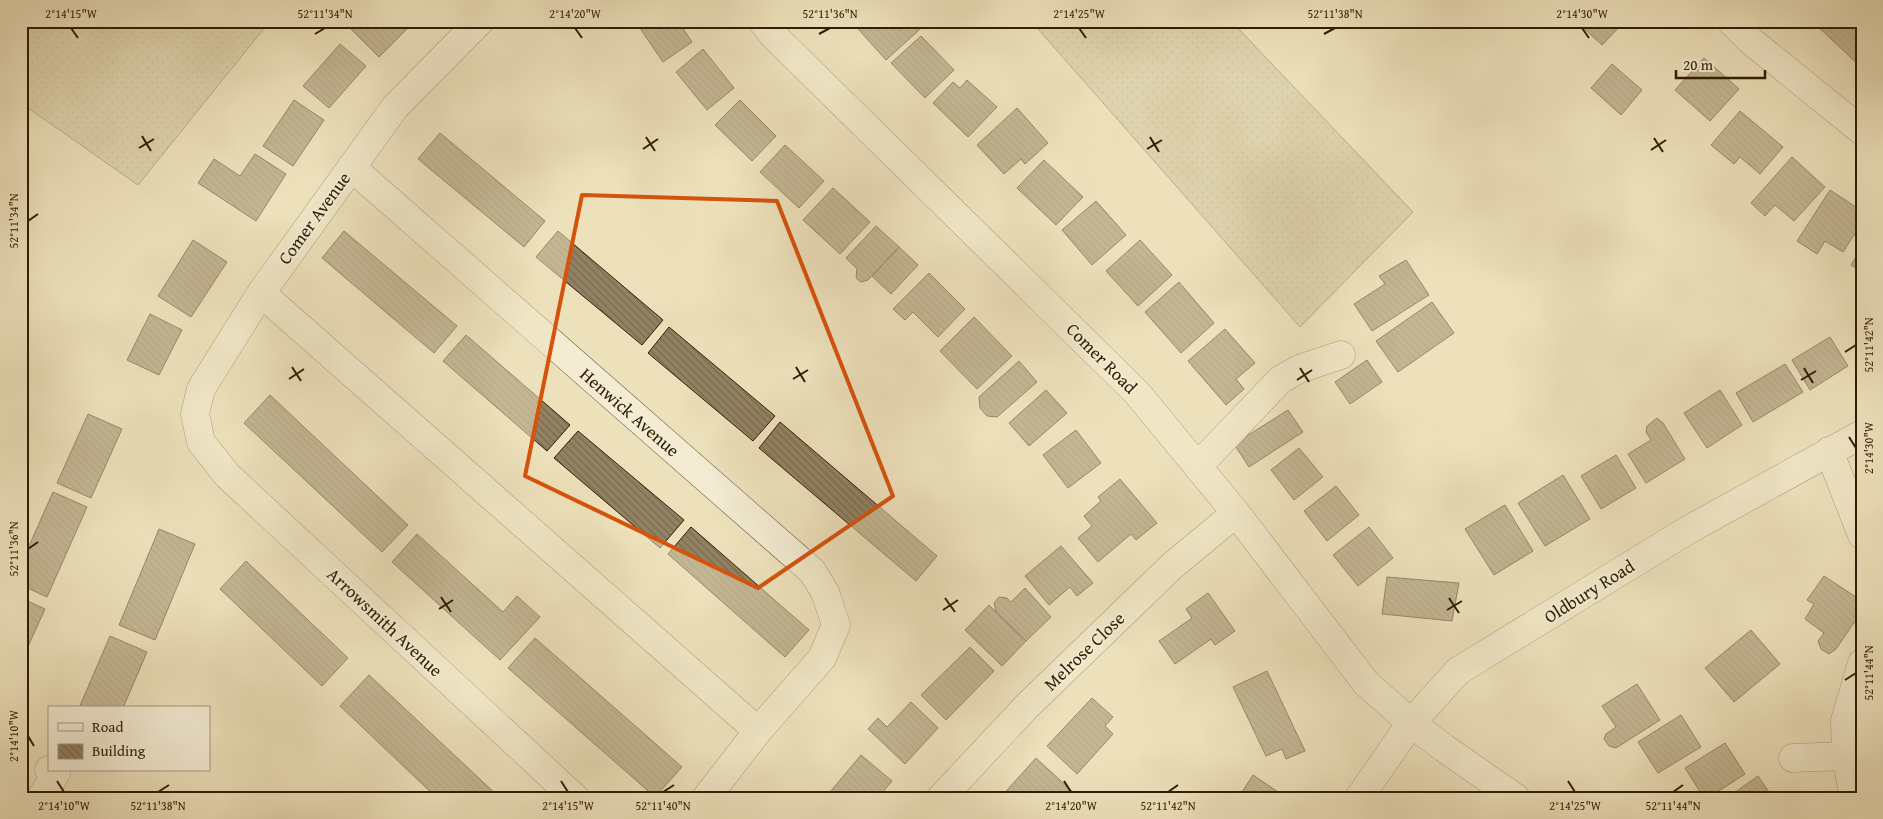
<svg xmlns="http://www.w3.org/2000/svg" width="1883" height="819" viewBox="0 0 1883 819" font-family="'Gentium Book Plus',serif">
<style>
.grass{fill:url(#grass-dots);stroke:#7e6e50}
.building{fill:url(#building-back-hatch);stroke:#2f1c03}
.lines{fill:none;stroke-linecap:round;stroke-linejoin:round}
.minor-casing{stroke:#5e4d31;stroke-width:29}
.minor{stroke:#f3ecd3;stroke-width:28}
.marked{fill:none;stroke:#d6530b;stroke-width:4;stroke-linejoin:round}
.ticks{fill:none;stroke:#2f1c03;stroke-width:2}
.labels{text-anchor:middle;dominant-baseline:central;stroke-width:4;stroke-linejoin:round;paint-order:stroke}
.street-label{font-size:18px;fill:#2f1c03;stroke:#f3ecd3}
.neatline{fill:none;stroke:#2f1c03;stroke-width:2}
.ticks-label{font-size:12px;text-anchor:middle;fill:#2f1c03}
</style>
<defs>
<pattern id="grass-dots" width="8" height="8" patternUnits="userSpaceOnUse" patternTransform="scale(1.25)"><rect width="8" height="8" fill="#cdc09c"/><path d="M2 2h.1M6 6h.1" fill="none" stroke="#b0a485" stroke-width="1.8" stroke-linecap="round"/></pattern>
<pattern id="building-back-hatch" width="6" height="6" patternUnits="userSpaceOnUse" patternTransform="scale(1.25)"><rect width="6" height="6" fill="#928263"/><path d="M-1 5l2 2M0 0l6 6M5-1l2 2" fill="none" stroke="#786a4f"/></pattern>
</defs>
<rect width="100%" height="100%" fill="#ede1bb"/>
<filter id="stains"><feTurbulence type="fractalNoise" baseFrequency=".004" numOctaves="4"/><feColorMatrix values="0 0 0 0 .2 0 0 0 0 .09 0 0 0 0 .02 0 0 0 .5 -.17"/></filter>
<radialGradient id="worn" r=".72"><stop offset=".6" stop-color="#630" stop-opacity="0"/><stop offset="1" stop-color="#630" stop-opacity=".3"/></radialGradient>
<path class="grass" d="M 32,21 L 270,21 L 138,185 L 21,103 L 21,32 Z
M 1031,21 L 1231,21 L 1413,212 L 1300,327 Z"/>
<path class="building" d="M 355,21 L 415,21 L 379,57 L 349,27 Z
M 635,21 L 678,21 L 692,42 L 663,62 Z
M 851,21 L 929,21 L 886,60 Z
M 1582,21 L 1625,21 L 1602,45 L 1579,24 Z
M 1815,21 L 1862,21 L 1862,68 L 1814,23 Z
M 921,36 L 954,70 L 925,98 L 891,63 Z
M 340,44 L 366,66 L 329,108 L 303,86 Z
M 703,49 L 734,88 L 707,110 L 676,72 Z
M 1704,58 L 1739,89 L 1710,121 L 1675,90 Z
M 1612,64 L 1642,90 L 1621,115 L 1591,88 Z
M 967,80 L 997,107 L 968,137 L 933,103 L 953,82 L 960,88 Z
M 294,100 L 324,120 L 293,166 L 263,146 Z
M 740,100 L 776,136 L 752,161 L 715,125 Z
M 1017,108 L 1048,143 L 1025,164 L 1021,159 L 1004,174 L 977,145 Z
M 1740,111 L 1783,147 L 1760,174 L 1740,157 L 1734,164 L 1711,145 Z
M 440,133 L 545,221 L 524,247 L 418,159 Z
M 785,145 L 824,181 L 799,208 L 760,172 Z
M 255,154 L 286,174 L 256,221 L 198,183 L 214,159 L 240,176 Z
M 1792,157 L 1825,187 L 1794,221 L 1775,205 L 1765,216 L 1751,203 Z
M 1044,160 L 1083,197 L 1056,225 L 1017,188 Z
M 833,188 L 870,222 L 840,254 L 803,220 Z
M 1830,190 L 1862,211 L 1862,223 L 1843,252 L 1825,241 L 1817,254 L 1797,241 Z
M 1096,201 L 1126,235 L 1092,265 L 1062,230 Z
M 876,226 L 899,247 L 868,280 L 861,282 L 856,278 L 857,269 L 846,258 Z
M 344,231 L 457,326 L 434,353 L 322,258 Z
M 558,231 L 663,320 L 642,345 L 536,257 Z
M 193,240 L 227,262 L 191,317 L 158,296 Z
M 1140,240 L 1172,275 L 1138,306 L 1106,271 Z
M 899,247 L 918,265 L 891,294 L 872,276 Z
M 1862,247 L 1862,272 L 1851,265 Z
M 1406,260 L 1429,295 L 1372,331 L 1354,304 L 1385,284 L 1379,276 Z
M 929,273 L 965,309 L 938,337 L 913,312 L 905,320 L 893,309 Z
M 1179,282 L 1214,323 L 1181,353 L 1145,312 Z
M 1432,302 L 1454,333 L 1398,372 L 1376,341 Z
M 150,314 L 182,330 L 159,375 L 127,360 Z
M 974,317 L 1012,356 L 977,389 L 940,351 Z
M 669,327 L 775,416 L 753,441 L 648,353 Z
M 1225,329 L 1255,363 L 1236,379 L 1244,389 L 1226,405 L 1188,361 Z
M 466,335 L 570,425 L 547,451 L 443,361 Z
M 1830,337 L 1848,366 L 1810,390 L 1792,360 Z
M 1367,360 L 1382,382 L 1350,404 L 1335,382 Z
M 1019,361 L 1037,382 L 997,417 L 987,416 L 980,408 L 979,397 Z
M 1785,364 L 1803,392 L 1753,422 L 1736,393 Z
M 1046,390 L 1067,413 L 1029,446 L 1009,423 Z
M 1720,390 L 1742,425 L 1707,448 L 1684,413 Z
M 270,395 L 408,525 L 382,552 L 244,423 Z
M 1288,410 L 1303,432 L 1249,467 L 1234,444 Z
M 88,414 L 122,429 L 91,498 L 57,483 Z
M 1657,418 L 1663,423 L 1685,459 L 1646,483 L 1628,454 L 1651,440 L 1646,432 L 1647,426 Z
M 780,422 L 937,556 L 916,581 L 759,448 Z
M 1076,430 L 1101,463 L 1068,488 L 1043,455 Z
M 578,431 L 684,520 L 660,548 L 554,458 Z
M 1299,448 L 1323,477 L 1294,500 L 1271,470 Z
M 1616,455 L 1636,488 L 1601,509 L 1581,476 Z
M 1563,475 L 1590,519 L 1545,546 L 1518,503 Z
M 1120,479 L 1157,523 L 1136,540 L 1131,534 L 1098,562 L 1078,538 L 1092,526 L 1084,516 L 1101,501 L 1098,497 Z
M 1336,486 L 1359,515 L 1327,541 L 1304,511 Z
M 53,492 L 87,507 L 47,597 L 21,585 L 21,564 Z
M 1505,505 L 1533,551 L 1494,575 L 1465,529 Z
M 691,527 L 809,630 L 785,657 L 668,554 Z
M 1369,527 L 1393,558 L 1358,586 L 1333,555 Z
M 159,529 L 195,544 L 155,640 L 119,625 Z
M 417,534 L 503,612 L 517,596 L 540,617 L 500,660 L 392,562 Z
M 1061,546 L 1093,583 L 1077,596 L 1070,587 L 1049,605 L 1025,576 Z
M 246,561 L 348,658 L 322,686 L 220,589 Z
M 1824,576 L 1862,601 L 1862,611 L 1836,649 L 1829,654 L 1821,649 L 1818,641 L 1824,633 L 1805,619 L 1814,604 L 1807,600 Z
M 1387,577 L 1459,583 L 1452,621 L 1382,614 Z
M 1025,588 L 1051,617 L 1026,641 L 996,612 L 994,603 L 999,597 L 1007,598 L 1011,602 Z
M 1208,593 L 1235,631 L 1215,645 L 1211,639 L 1175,664 L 1159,641 L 1192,618 L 1186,609 Z
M 21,598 L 45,609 L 21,662 Z
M 989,605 L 1026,641 L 1002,666 L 965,630 Z
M 1751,630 L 1780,664 L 1734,702 L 1705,668 Z
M 110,636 L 147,652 L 123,708 L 79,708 Z
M 535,638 L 682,767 L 655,797 L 508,668 Z
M 970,647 L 994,671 L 946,720 L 921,695 Z
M 1267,671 L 1305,751 L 1286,759 L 1282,749 L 1266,756 L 1233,687 Z
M 369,675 L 500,798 L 437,798 L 340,706 Z
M 1637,684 L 1660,720 L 1616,748 L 1609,746 L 1604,739 L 1606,734 L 1616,727 L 1602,706 Z
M 1092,698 L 1113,717 L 1105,726 L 1113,734 L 1077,774 L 1047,746 Z
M 911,702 L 938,728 L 905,764 L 868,729 L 878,718 L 887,727 Z
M 1681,715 L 1701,747 L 1658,773 L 1638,742 Z
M 1725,743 L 1745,774 L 1708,798 L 1704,798 L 1685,768 Z
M 861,755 L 892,781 L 878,798 L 825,798 Z
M 1036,758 L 1073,792 L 1068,798 L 1000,798 Z
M 1253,775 L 1287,798 L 1238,798 Z
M 1758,776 L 1773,798 L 1727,798 Z"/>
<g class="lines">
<g class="minor-casing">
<path id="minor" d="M 480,21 L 395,107 L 261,293 L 201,389 L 195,414 L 201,442 L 227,475 L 575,798
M 762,21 L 772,34 L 1137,393 L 1236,513 L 1366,683 L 1411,723 L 1444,748 L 1516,798
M 1731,21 L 1751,41 L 1862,131
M 351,167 L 812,571 L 825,592 L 836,625 L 822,658 L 758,731 L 706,798
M 261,293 L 758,731
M 1829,451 L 1862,535
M 1198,466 L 1280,380 L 1299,369 L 1341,355
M 1793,758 L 1846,756
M 41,798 L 56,773 L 49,770
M 941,798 L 1027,706 L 1172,566 L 1236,513
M 1359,798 L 1411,723 L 1458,671 L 1688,530 L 1862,434
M 1854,798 L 1846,756 L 1845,721 L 1862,663"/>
</g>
<use href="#minor" class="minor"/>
</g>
<path d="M0 0H1883V819H0ZM 582,195 L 777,201 L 893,496 L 758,588 L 525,476 Z" fill="#ede1bb" fill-opacity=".55" fill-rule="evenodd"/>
<path class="marked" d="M 582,195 L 777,201 L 893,496 L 758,588 L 525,476 Z"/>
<path class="ticks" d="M 71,28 L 78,38M 575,28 L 582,38M 1079,28 L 1086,38M 1582,28 L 1589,38M 315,34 L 325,28M 819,34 L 830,28M 1324,34 L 1335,28M 142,136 L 151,151M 646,137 L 655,151M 1150,137 L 1159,152M 1654,138 L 1663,152M 139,148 L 154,139M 643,149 L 658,139M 1147,149 L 1162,140M 1651,150 L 1666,140M 28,221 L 38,214M 1845,352 L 1856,345M 292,367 L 301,381M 796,367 L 805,382M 1300,368 L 1309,382M 1804,368 L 1813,383M 289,379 L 304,369M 793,379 L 808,370M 1297,380 L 1312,370M 1801,380 L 1816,371M 1849,437 L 1856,448M 28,549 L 38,542M 441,597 L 451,612M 945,598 L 955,612M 1449,598 L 1459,613M 439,609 L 453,600M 943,610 L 958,600M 1447,610 L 1462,601M 1845,680 L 1856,673M 28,736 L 34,746M 57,781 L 64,792M 561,781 L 568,792M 1064,781 L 1071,792M 1568,781 L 1575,792M 158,792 L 169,785M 663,792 L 674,785M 1168,792 L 1178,785M 1673,792 L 1683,785"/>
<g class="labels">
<g class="street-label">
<text transform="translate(314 218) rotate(-54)">Comer Avenue</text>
<text transform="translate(1102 358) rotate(45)">Comer Road</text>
<text transform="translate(630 412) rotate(41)">Henwick Avenue</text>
<text transform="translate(1589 591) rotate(-32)">Oldbury Road</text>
<text transform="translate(385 622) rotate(43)">Arrowsmith Avenue</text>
<text transform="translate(1084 651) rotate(-44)">Melrose Close</text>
</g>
</g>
<rect width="1883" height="819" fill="none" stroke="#ede1bb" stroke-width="55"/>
<rect x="48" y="706" width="162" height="65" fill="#f3ecd3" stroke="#a59980"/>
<rect x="58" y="723" width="25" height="8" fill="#f3ecd3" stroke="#a59980"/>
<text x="92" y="732" font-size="15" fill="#2f1c03">Road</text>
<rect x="58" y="744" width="25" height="15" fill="url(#building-back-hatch)" stroke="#a59980"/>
<text x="92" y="756" font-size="15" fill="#2f1c03">Building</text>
<path d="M1676 70v8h89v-8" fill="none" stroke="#2f1c03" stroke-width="2.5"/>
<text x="1683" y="70" font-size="15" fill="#2f1c03" stroke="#f3ecd3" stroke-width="4" paint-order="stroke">20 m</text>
<rect x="28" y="28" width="1828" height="764" class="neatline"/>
<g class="ticks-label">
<text x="71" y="18">2°14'15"W</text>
<text x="325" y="18">52°11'34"N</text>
<text x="575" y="18">2°14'20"W</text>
<text x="830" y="18">52°11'36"N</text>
<text x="1079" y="18">2°14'25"W</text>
<text x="1335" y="18">52°11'38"N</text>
<text x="1582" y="18">2°14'30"W</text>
<text transform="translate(14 221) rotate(-90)" y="4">52°11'34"N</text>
<text transform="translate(1869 345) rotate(-90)" y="4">52°11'42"N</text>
<text transform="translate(1869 448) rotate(-90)" y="4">2°14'30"W</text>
<text transform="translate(14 549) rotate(-90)" y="4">52°11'36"N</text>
<text transform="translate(1869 673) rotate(-90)" y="4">52°11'44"N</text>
<text transform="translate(14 736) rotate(-90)" y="4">2°14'10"W</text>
<text x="64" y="810">2°14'10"W</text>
<text x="158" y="810">52°11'38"N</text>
<text x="568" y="810">2°14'15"W</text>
<text x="663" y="810">52°11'40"N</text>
<text x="1071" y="810">2°14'20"W</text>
<text x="1168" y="810">52°11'42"N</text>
<text x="1575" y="810">2°14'25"W</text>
<text x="1673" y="810">52°11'44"N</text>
</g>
<rect width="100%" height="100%" filter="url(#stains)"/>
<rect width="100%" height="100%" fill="url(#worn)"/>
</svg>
